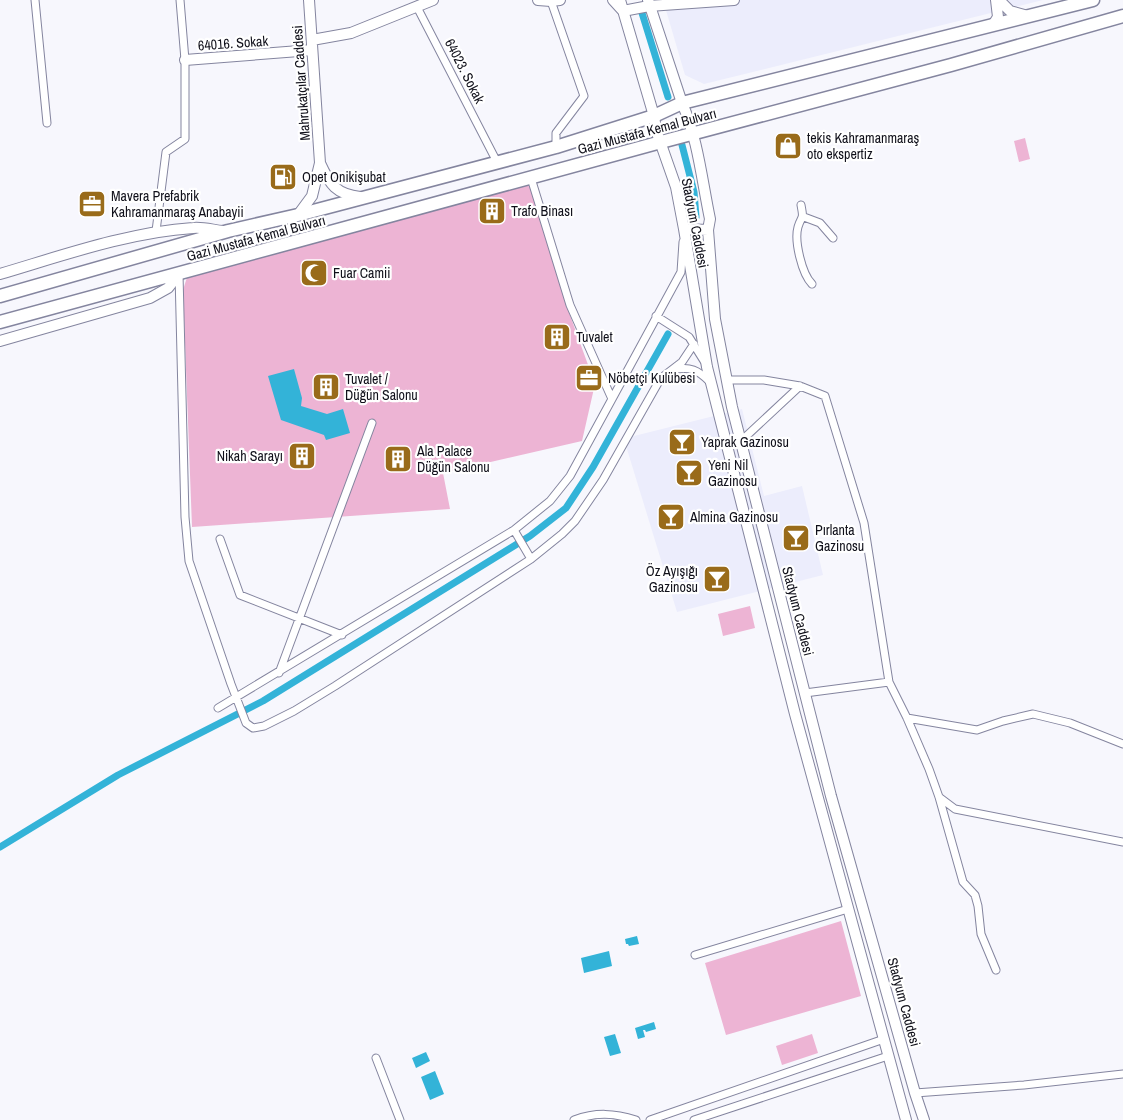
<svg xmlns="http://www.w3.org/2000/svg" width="1123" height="1120" viewBox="0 0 1123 1120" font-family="'Archivo Narrow',sans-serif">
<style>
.built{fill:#ecedfc}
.green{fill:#edb4d4}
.water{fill:#33b3d8}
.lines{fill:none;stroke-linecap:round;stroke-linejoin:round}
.canal{stroke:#33b3d8;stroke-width:7}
.street-casing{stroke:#84859f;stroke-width:9}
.secondary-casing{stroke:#84859f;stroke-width:12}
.highway-casing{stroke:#84859f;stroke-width:15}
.street{stroke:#fff;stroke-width:7}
.secondary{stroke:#fff;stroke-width:10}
.highway{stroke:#fff;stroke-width:12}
.labels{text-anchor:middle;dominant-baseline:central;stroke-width:4.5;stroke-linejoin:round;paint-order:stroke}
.street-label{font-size:14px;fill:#10101a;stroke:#fff}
.poi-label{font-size:14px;fill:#10101a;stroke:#fff;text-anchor:start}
</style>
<rect width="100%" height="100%" fill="#f7f7fd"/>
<path class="built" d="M 663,0 L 1043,0 L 704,84 L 685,75 Z
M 742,409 L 764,496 L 802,486 L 823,575 L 677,612 L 626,446 L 630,437 Z"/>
<path class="green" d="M 1025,138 L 1030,159 L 1019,162 L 1014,141 Z
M 531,178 L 567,307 L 595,384 L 582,441 L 443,473 L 450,509 L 192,527 L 183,290 L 188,274 Z
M 750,606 L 755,628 L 723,636 L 718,614 Z
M 841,921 L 861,996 L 726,1035 L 705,963 Z
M 812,1034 L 818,1053 L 782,1065 L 776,1046 Z"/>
<path class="water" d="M 294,369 L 302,398 L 301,406 L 327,414 L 343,409 L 350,433 L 326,440 L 324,435 L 281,420 L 268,376 Z
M 637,936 L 639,944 L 629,946 L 628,944 L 626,944 L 625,939 Z
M 609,951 L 612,966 L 584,973 L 581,958 Z
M 654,1022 L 656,1029 L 646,1032 L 645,1030 L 643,1030 L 645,1037 L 638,1039 L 635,1028 Z
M 615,1034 L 621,1053 L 610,1056 L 604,1037 Z
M 426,1052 L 430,1061 L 416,1068 L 412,1058 Z
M 435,1071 L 444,1094 L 430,1100 L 421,1077 Z"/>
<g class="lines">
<path class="canal" d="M 642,13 L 668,97
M 682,145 L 694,192 L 696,217
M 0,847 L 118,775 L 263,701 L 530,536 L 566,508 L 593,467 L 668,334"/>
<g class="street-casing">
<path id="street" d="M 35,0 L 47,123
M 551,1 L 584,96 L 556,133 L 556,147
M 417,7 L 497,162
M 801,205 C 804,221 802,214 798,227 C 794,241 802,274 812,284
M 804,217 L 820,223 L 833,238
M 156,231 L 166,152 L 185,139 L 185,60 L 180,0
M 179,274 L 185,517 L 189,561 L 231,684 L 246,723 L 253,728 L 264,726 L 294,711 L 335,686 L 531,559 L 562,534 L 575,521 L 603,480 L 658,383 L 665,375 L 682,362 L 694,344
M 656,316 L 689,337 L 704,361
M 673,370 C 690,366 698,370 710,382
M 727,380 L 764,380 L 800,386 L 825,396 L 864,523 L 889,682 L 907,718 L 929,769 L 939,797 L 963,882 L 975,895 L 978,906 L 981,934 L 996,970
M 612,399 L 681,272 L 683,242
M 741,441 L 800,386
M 514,530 L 531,559
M 220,539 L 240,595 L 342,635
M 279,673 L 372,423
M 805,693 L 889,682
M 218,708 L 514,530 L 550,501 L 570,476 L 612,399 L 570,305 L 531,178
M 907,718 L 977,730 L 1003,721 L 1033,714 L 1070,723 L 1123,744
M 939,797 L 955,809 L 1123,842
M 695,955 L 848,909
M 376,1058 L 400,1120
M 915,1093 L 1024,1085 L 1123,1074
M 574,1120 C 596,1112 614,1113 636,1120
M 650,1120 L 884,1039
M 694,1120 L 888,1056"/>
</g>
<g class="secondary-casing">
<path id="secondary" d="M 538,0 L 551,1 L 560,0
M 613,0 L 623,11 L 649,6 L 734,0
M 620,0 L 654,116 L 656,130 L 676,187 L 684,229 L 707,367 L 795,714 L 906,1120
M 648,0 L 682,103 C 698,139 702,181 710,219 L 708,230 L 715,319 L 732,407 L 831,796 L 915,1093 L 924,1120
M 999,0 L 1010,11 L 1028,16
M 993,25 L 998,17 L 996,0
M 312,40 L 351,33 L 433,0
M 185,60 L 312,50
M 320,163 C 330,185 336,194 360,197
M 298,215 L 312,196 L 320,163 L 309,0
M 684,229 L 708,230
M 0,274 C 61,256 129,232 193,228 C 203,227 213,230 223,231
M 0,341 L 150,298 L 168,288 L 179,274"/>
</g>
<g class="highway-casing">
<path id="highway" d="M 0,296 L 228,231 L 298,215 L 556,147 L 654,116 L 682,103 L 1093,0
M 0,322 L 661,142 L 951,65 L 1123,16"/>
</g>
<use href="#street" class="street"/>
<use href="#secondary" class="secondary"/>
<use href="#highway" class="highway"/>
</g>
<defs>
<g id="shop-square" transform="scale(1.4375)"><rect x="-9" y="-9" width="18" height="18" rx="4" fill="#996b1a" stroke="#fff"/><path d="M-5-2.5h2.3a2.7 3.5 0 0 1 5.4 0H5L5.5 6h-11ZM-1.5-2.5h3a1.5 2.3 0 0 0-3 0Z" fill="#fff"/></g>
<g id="fuel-square" transform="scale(1.4375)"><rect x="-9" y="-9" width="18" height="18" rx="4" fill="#996b1a" stroke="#fff"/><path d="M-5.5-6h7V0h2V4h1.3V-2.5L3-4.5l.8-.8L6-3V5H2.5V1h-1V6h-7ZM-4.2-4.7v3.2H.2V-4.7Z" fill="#fff"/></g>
<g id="office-square" transform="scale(1.4375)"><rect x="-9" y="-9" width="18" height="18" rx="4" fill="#996b1a" stroke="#fff"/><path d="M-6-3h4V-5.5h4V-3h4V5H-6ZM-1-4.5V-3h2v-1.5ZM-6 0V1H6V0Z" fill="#fff"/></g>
<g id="building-square" transform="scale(1.4375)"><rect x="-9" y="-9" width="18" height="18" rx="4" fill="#996b1a" stroke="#fff"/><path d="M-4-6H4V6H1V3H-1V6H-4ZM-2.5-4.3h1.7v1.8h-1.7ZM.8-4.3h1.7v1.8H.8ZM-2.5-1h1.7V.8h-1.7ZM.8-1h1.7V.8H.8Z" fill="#fff"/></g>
<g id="mosque-square" transform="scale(1.4375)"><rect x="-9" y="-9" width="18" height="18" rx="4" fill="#996b1a" stroke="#fff"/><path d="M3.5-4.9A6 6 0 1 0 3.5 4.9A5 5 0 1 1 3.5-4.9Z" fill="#fff"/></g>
<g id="bar-square" transform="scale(1.4375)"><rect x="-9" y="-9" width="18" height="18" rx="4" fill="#996b1a" stroke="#fff"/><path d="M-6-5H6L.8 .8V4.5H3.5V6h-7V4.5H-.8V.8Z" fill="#fff"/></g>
</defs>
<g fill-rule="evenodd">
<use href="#shop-square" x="788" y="146"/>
<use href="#fuel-square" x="283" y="177"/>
<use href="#office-square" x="92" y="204"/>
<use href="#building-square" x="492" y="211"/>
<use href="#mosque-square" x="314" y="273"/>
<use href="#building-square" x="557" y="337"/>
<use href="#office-square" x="589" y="378"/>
<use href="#building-square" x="326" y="387"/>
<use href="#bar-square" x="682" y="442"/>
<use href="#building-square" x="302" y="456"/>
<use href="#building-square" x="398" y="459"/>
<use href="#bar-square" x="689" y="473"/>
<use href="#bar-square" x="671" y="517"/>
<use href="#bar-square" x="796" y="538"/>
<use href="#bar-square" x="717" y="579"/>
</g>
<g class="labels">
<g class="street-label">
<text transform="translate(233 43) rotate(-4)">64016. Sokak</text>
<text transform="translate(465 71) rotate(63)">64023. Sokak</text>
<text transform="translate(301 83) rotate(-94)">Mahrukatçılar Caddesi</text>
<text transform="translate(647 131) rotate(-15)">Gazi Mustafa Kemal Bulvarı</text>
<text transform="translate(695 223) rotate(79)">Stadyum Caddesi</text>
<text transform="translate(256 238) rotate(-15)">Gazi Mustafa Kemal Bulvarı</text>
<text transform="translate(798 611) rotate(76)">Stadyum Caddesi</text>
<text transform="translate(904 1002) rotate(75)">Stadyum Caddesi</text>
</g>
<g class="poi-label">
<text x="807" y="138">tekis Kahramanmaraş<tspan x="807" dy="16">oto ekspertiz</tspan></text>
<text x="302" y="177">Opet Onikişubat</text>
<text x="111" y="196">Mavera Prefabrik<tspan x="111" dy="16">Kahramanmaraş Anabayii</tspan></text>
<text x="511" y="211">Trafo Binası</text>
<text x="333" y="273">Fuar Camii</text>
<text x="576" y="337">Tuvalet</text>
<text x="608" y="378">Nöbetçi Kulübesi</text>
<text x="345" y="379">Tuvalet /<tspan x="345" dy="16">Düğün Salonu</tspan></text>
<text x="701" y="442">Yaprak Gazinosu</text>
<text x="417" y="451">Ala Palace<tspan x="417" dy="16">Düğün Salonu</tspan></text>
<text x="283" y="456" text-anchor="end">Nikah Sarayı</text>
<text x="708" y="465">Yeni Nil<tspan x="708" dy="16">Gazinosu</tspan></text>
<text x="690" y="517">Almina Gazinosu</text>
<text x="815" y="530">Pırlanta<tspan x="815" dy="16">Gazinosu</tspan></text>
<text x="698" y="571" text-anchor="end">Öz Ayışığı<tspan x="698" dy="16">Gazinosu</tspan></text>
</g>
</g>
</svg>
